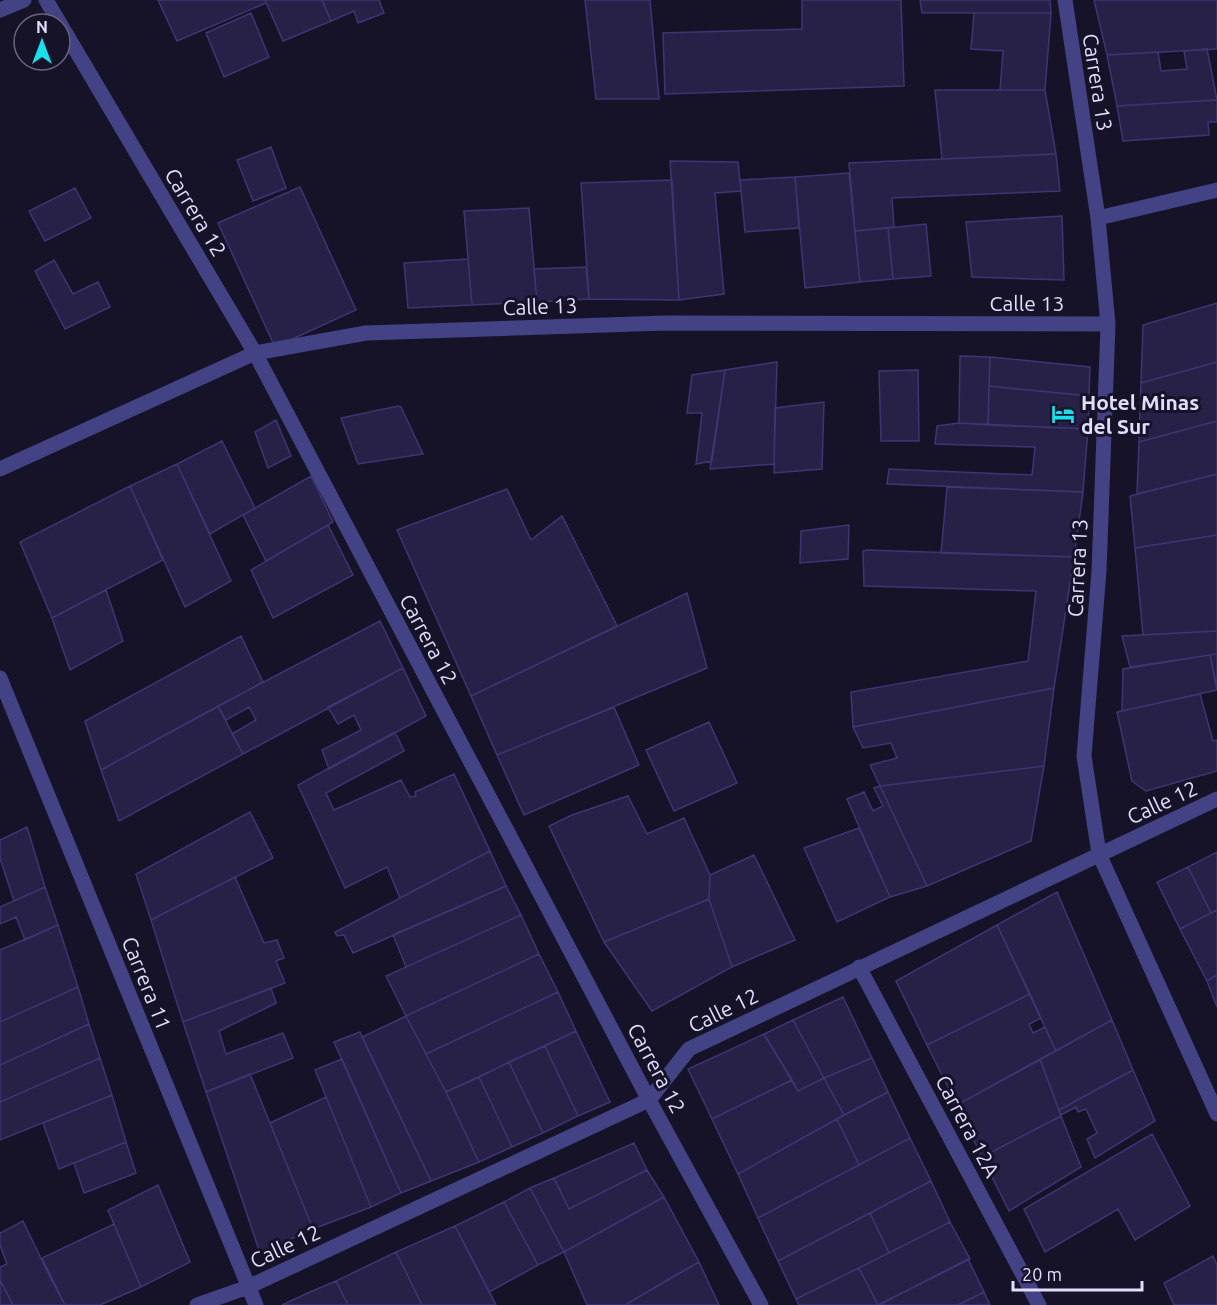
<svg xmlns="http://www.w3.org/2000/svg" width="1217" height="1305" viewBox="0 0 1217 1305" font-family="Ubuntu,sans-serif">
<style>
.building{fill:#272148;stroke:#3e3572;stroke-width:1.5}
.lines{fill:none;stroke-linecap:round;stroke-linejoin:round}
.minor{stroke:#424284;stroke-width:15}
.labels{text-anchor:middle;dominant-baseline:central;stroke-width:6;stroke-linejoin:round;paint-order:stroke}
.street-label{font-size:21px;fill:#e0defc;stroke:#161329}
.poi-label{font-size:21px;font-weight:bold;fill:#e0defc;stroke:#161329;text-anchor:start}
</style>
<rect width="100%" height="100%" fill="#161329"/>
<path class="building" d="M 158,0 L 265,0 L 266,3 L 177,41 Z
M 265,0 L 322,0 L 331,21 L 283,41 Z
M 322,0 L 379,0 L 384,13 L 358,23 L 354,11 L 331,21 Z
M 585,0 L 650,0 L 659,99 L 596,99 Z
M 802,0 L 901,0 L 904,86 L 665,94 L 663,33 L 802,29 Z
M 920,0 L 1050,0 L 1051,13 L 922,13 Z
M 1094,0 L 1217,0 L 1217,49 L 1107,55 Z
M 251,13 L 269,57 L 224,77 L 206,33 Z
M 974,13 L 1051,13 L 1045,90 L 1000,90 L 1003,51 L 971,49 Z
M 1207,49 L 1217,100 L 1117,106 L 1107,55 L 1158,52 L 1161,71 L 1187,69 L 1184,51 Z
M 935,90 L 1045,90 L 1056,154 L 942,159 Z
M 1217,100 L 1217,122 L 1208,122 L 1209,135 L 1123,141 L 1117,106 Z
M 271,147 L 286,188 L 253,201 L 237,160 Z
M 1056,154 L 1060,191 L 892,198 L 894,227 L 855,231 L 849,163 Z
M 670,161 L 738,162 L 741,191 L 715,193 L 724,294 L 679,300 Z
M 849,173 L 860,282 L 805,288 L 795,177 Z
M 795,177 L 799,228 L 745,232 L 740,180 Z
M 672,180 L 679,300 L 589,299 L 581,183 Z
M 300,187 L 356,310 L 275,347 L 218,223 Z
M 75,188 L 91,218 L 45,241 L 29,211 Z
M 529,208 L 537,302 L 472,305 L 464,211 Z
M 1062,216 L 1064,280 L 972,277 L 966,222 Z
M 926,224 L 931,276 L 893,279 L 888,228 Z
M 888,228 L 893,279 L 860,282 L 855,231 Z
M 468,259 L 472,305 L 408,308 L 404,263 Z
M 54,260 L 73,294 L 98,282 L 110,307 L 65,329 L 35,271 Z
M 586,267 L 589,299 L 537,302 L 534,269 Z
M 1217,303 L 1217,362 L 1141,383 L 1143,325 Z
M 960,356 L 990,357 L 988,425 L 959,423 Z
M 990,357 L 1090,367 L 1089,396 L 989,386 Z
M 777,362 L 774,464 L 710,469 L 725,370 Z
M 1217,362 L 1217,421 L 1139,442 L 1141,383 Z
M 725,370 L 712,461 L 696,464 L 702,413 L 687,413 L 692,375 Z
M 918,370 L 919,441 L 881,441 L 879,371 Z
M 989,386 L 1089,396 L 1088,429 L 988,425 Z
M 824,402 L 822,469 L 774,473 L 775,408 Z
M 398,406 L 401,407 L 423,454 L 358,464 L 341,418 Z
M 276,420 L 291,456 L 268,468 L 255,432 Z
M 1217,421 L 1217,474 L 1137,494 L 1139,442 Z
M 959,423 L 1088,429 L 1083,492 L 887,484 L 889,469 L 1032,475 L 1035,447 L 935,444 L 937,426 Z
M 222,441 L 255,508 L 210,534 L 177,464 Z
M 177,464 L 231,581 L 185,607 L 130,486 Z
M 1217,474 L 1217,535 L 1135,548 L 1130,496 Z
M 311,476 L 333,522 L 266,561 L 243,515 Z
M 130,486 L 163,560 L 52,618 L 20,542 Z
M 947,487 L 1083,492 L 1074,557 L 941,553 Z
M 507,489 L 531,540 L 562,516 L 617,626 L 471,696 L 397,530 Z
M 328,525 L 353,575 L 273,618 L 251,570 Z
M 849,525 L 848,559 L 800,563 L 801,531 Z
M 1217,535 L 1217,631 L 1143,635 L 1135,548 Z
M 867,550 L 1074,557 L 1054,688 L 853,727 L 851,692 L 1028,661 L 1036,591 L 864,586 L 863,551 Z
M 106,590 L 123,641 L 70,670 L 52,618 Z
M 687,593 L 707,668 L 497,755 L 471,696 Z
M 380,621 L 403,668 L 243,754 L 232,734 L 256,720 L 249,707 L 226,720 L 218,706 Z
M 1217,631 L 1217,654 L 1130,667 L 1122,636 Z
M 241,636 L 263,682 L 101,770 L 85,721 Z
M 1217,654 L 1217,688 L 1210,655 Z
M 1210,655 L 1217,690 L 1122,711 L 1123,669 Z
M 403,668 L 426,716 L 329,769 L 322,750 L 361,730 L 354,715 L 338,724 L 328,707 Z
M 1054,688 L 1044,766 L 880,786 L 870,765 L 897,758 L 891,743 L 863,748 L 853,727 Z
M 1200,694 L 1213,741 L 1217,740 L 1217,771 L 1146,791 L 1132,781 L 1117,712 Z
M 218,706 L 243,754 L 119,821 L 101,770 Z
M 614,707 L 639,765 L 524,815 L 497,755 Z
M 709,722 L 737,783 L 674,811 L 646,750 Z
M 395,732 L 404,751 L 326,793 L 334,810 L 401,780 L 410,797 L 416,796 L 415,792 L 454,774 L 490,851 L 400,898 L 387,867 L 345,888 L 298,785 Z
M 1044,766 L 1031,841 L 927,886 L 880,786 Z
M 880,786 L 927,886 L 890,897 L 847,799 L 864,792 L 873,811 L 883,806 L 874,788 Z
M 628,796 L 647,834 L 684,818 L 710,875 L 709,899 L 604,942 L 549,826 L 572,815 Z
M 250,812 L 273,858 L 151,920 L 136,874 Z
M 27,827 L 45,887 L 14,901 L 0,858 L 0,840 Z
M 859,828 L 890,897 L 837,922 L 804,848 Z
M 490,851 L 506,886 L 353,953 L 344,935 L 337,936 L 335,932 Z
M 1217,852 L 1217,910 L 1211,913 L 1188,867 Z
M 754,855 L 795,940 L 732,967 L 709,899 L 710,875 Z
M 1188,867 L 1211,913 L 1180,929 L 1157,882 Z
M 235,877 L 264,943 L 277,940 L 284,958 L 276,961 L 285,983 L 183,1022 L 151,920 Z
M 506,886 L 521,915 L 406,967 L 393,935 Z
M 45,887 L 58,925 L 25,940 L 16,917 L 0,924 L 0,907 Z
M 1057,892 L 1112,1020 L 1056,1051 L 997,925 Z
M 709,899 L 732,967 L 652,1011 L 604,942 Z
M 1217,910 L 1217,975 L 1207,981 L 1180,929 Z
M 521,915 L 539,954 L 406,1016 L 386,976 Z
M 58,925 L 78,987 L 0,1022 L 0,950 Z
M 997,925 L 1030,994 L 927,1045 L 896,981 Z
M 539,954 L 558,992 L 426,1054 L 406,1016 Z
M 1217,975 L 1217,1007 L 1207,981 Z
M 78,987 L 89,1024 L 0,1065 L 0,1022 Z
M 271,988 L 276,1003 L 219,1031 L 226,1054 L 283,1033 L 293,1058 L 206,1092 L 183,1022 Z
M 558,992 L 576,1031 L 446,1092 L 426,1054 Z
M 1030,994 L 1041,1018 L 1029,1024 L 1033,1033 L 1045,1027 L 1056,1051 L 957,1105 L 927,1045 Z
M 843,997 L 872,1058 L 824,1078 L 793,1020 Z
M 406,1016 L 446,1092 L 479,1162 L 431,1181 L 362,1037 Z
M 793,1020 L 824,1078 L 798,1091 L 764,1034 Z
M 1112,1020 L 1133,1070 L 1059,1110 L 1040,1059 Z
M 89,1024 L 100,1058 L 0,1102 L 0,1065 Z
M 576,1031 L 610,1102 L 578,1116 L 545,1046 Z
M 360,1032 L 431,1181 L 401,1193 L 334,1042 Z
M 764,1034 L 792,1080 L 712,1119 L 688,1069 Z
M 545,1046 L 578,1116 L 543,1133 L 509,1062 Z
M 100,1058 L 112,1095 L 0,1140 L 0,1102 Z
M 872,1058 L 888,1092 L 844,1115 L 824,1078 Z
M 342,1059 L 401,1193 L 371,1207 L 315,1070 Z
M 1040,1059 L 1061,1116 L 982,1157 L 957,1105 Z
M 509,1062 L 543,1133 L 512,1147 L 479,1077 Z
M 1133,1070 L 1155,1121 L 1095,1158 L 1087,1139 L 1097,1133 L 1086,1109 L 1078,1112 L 1076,1107 L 1061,1115 L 1059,1110 Z
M 250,1074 L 313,1229 L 260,1253 L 206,1092 Z
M 479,1077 L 512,1147 L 479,1162 L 446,1092 Z
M 824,1078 L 844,1115 L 738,1174 L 712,1119 L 792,1080 L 798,1091 Z
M 888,1092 L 910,1138 L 859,1165 L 837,1119 Z
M 112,1095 L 126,1142 L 59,1169 L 43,1123 Z
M 326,1097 L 371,1207 L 313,1229 L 270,1123 Z
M 1061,1116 L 1081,1167 L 1009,1211 L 982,1157 Z
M 837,1119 L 859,1165 L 758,1218 L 738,1174 Z
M 1152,1134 L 1190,1206 L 1135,1240 L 1118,1209 L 1045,1252 L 1024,1209 Z
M 910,1138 L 931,1181 L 778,1261 L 758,1218 Z
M 126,1142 L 136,1173 L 84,1193 L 74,1163 Z
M 634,1143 L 647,1170 L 569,1209 L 554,1178 Z
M 647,1170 L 664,1197 L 564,1252 L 530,1188 L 554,1178 L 569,1209 Z
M 931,1181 L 950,1222 L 889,1253 L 870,1213 Z
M 158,1185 L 190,1262 L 141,1287 L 108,1210 Z
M 530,1188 L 564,1252 L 538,1265 L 504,1202 Z
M 664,1197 L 699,1262 L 625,1305 L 587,1305 L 564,1252 Z
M 504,1202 L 538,1265 L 489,1292 L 455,1226 Z
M 870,1213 L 889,1253 L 796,1299 L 778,1261 Z
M 23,1221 L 48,1273 L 65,1305 L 13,1305 L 0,1280 L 0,1267 L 7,1264 L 0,1245 L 0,1233 Z
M 950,1222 L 970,1259 L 878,1305 L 859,1268 Z
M 114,1224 L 141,1287 L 100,1305 L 65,1305 L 42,1258 Z
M 455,1226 L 474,1262 L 496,1305 L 422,1305 L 396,1252 Z
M 396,1252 L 422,1305 L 348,1305 L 336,1281 Z
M 1213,1256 L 1217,1265 L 1217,1305 L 1174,1305 L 1164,1283 Z
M 968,1259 L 984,1292 L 958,1305 L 879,1305 Z
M 699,1262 L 719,1305 L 625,1305 L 669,1279 Z
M 859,1268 L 878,1305 L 799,1305 L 796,1299 Z
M 0,1280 L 1,1282 L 13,1305 L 0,1305 Z
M 336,1281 L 348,1305 L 282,1305 L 310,1292 Z
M 984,1292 L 990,1305 L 958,1305 Z"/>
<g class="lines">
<path class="minor" d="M 46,0 L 255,353 L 649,1100 L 761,1305
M 1065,0 L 1098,218 L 1108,324 L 1099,571 L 1084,756 L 1099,854 L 1217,1114
M 0,10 L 24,0
M 1098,218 L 1217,190
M 0,469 L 255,353 L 366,333 L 665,323 L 1108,324
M 0,678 L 256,1305
M 859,967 L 1039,1305
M 197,1305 L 248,1287 L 649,1100 L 689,1049 L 1217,799"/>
</g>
<defs>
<g id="hotel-bare" transform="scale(1.8)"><path d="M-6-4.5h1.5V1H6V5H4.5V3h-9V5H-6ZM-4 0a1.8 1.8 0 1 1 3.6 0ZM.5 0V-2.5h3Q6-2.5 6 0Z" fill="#1bdfeb" stroke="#161329" stroke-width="2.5" paint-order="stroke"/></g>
</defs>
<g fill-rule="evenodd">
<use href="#hotel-bare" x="1063" y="414"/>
</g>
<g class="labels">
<g class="street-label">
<text transform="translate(1098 82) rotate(81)">Carrera 13</text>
<text transform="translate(196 212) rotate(59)">Carrera 12</text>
<text x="1027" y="303">Calle 13</text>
<text transform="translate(540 306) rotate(-2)">Calle 13</text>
<text transform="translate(1077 568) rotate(-87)">Carrera 13</text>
<text transform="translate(429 639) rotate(62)">Carrera 12</text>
<text transform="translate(1162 802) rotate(-25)">Calle 12</text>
<text transform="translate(147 983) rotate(68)">Carrera 11</text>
<text transform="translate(723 1010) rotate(-26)">Calle 12</text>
<text transform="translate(657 1068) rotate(62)">Carrera 12</text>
<text transform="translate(968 1126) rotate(62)">Carrera 12A</text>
<text transform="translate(285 1246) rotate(-25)">Calle 12</text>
</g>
<g class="poi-label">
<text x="1081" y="402">Hotel Minas<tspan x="1081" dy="24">del Sur</tspan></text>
</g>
</g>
<g transform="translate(42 42)"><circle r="28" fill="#161329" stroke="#67647d" stroke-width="1.5"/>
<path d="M0-4.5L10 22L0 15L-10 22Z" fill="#1bdfeb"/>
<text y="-9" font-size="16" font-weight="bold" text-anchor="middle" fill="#e0defc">N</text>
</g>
<path d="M1013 1281v9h129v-9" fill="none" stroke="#e0defc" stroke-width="3"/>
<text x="1022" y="1281" font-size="18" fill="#e0defc" stroke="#161329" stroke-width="4.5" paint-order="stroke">20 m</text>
</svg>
